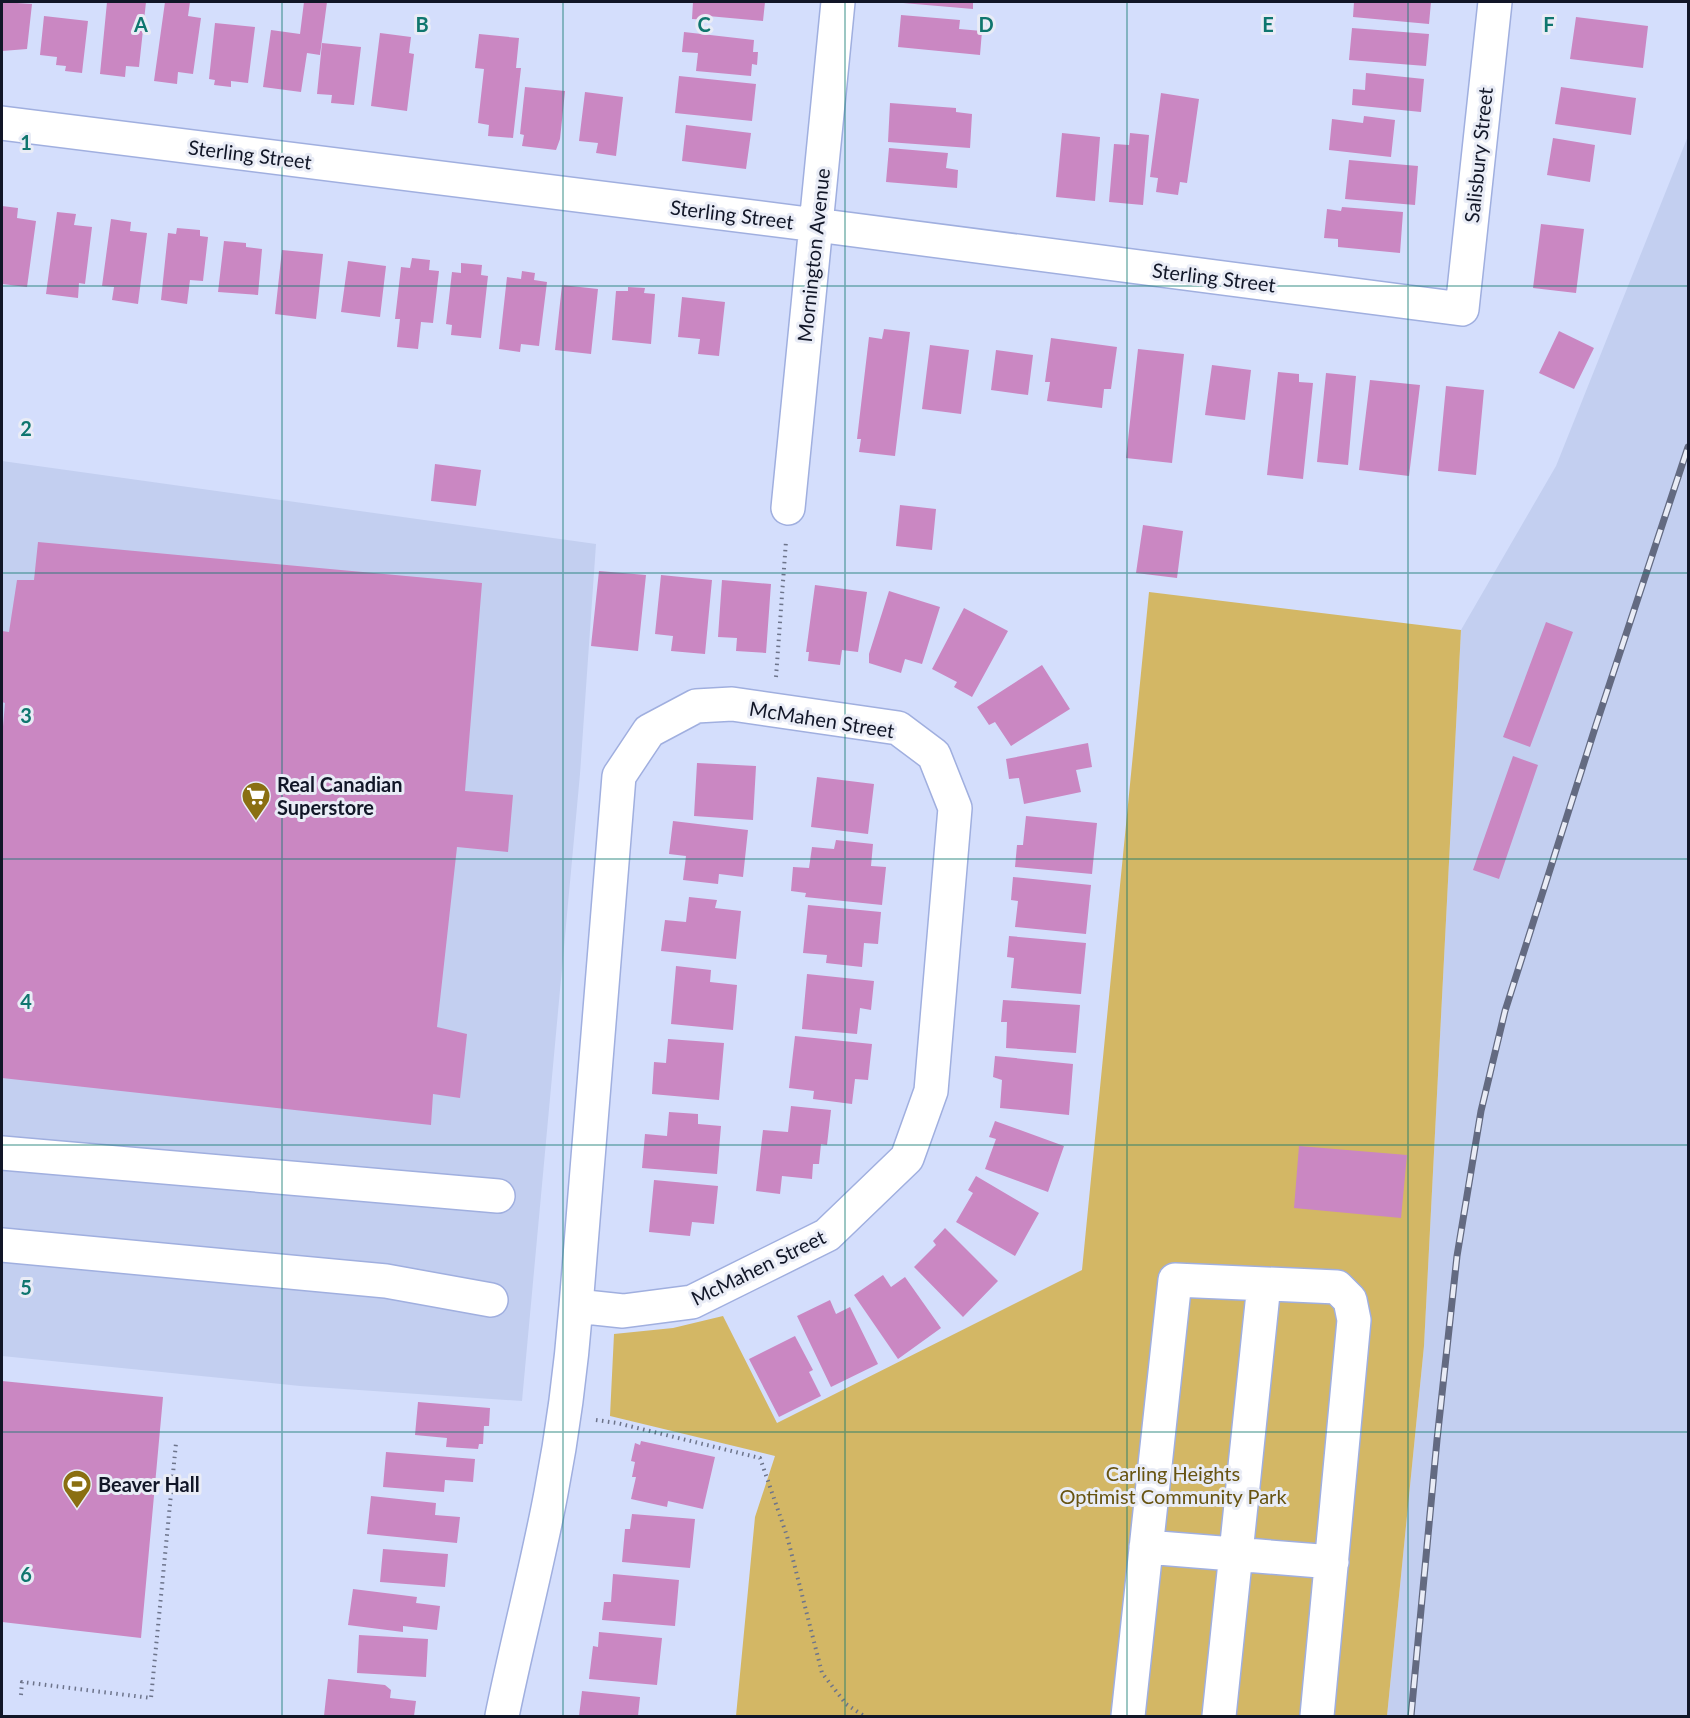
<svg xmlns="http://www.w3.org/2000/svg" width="1690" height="1718" viewBox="0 0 1690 1718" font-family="Lato,sans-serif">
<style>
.built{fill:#c3cff0}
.green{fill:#d3b765}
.building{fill:#ca87c2}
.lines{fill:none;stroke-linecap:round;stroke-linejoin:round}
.minor-casing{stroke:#a0afdf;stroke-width:36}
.path{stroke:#6d748b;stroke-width:4;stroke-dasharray:1.5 4.5;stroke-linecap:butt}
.minor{stroke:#fff;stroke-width:33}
.rail-casing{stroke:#636a81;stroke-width:7}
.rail{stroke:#e9ecf6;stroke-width:4.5;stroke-dasharray:14;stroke-linecap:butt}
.grid{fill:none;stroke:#0f766e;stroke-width:1.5;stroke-opacity:0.55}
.labels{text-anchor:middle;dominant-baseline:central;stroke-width:6;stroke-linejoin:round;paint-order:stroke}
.street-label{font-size:20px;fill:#111627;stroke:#e9ecf6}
.poi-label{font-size:20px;font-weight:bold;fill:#111627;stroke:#e9ecf6;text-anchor:start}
.park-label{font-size:20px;fill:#675310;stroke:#e9ecf6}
.grid-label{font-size:20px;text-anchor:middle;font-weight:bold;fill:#0f766e;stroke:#e9ecf6;stroke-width:6;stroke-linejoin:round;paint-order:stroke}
</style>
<rect width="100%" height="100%" fill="#d4defc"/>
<path class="built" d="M 1688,136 L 1688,1716 L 1387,1716 L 1424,1346 L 1461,630 L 1556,466 Z
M 2,461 L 596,544 L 580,774 L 522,1401 L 300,1386 L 2,1356 Z"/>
<path class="green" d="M 1149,592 L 1461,630 L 1424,1346 L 1387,1716 L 736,1716 L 755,1517 L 775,1456 L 610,1416 L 614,1334 L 673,1328 L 723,1316 L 777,1423 L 1082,1270 Z"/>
<path class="building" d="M 2,2 L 32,4 L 27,49 L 2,51 Z
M 107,2 L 146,2 L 139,67 L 126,66 L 125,77 L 100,74 Z
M 165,2 L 190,2 L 188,16 L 201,18 L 193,74 L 178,72 L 177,84 L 154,81 Z
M 304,2 L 327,2 L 320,55 L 307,53 L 301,92 L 263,87 L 271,30 L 300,34 Z
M 693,2 L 765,2 L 763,21 L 708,16 L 708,20 L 692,19 Z
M 903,2 L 973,2 L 973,9 L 903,3 Z
M 1354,2 L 1431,2 L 1429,24 L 1353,17 Z
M 901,15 L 960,20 L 959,29 L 982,31 L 980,55 L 898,47 Z
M 44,16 L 88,21 L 82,73 L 65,71 L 66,66 L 56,65 L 57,57 L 40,55 Z
M 1576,17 L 1648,26 L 1643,68 L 1570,59 Z
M 215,23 L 255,27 L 248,83 L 231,81 L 231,87 L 214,85 L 215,80 L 209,79 Z
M 1352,28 L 1429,34 L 1426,66 L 1349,60 Z
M 684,32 L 754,40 L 753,52 L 758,52 L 757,65 L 752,64 L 751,76 L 696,71 L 698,53 L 682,52 Z
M 380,33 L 411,37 L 409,53 L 414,54 L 407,111 L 371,106 Z
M 479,34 L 519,38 L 516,68 L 521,68 L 513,138 L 488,136 L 489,125 L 478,123 L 484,69 L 475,68 Z
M 322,43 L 361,47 L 354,105 L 331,103 L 332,95 L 317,94 Z
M 1366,73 L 1424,79 L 1421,112 L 1352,105 L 1353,89 L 1365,90 Z
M 679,76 L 756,84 L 752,121 L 675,113 Z
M 525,87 L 565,91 L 560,139 L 556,150 L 522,146 L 524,135 L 520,134 Z
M 1561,87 L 1636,98 L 1631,135 L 1555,124 Z
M 585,92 L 623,97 L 616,156 L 596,153 L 598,143 L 579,141 Z
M 1161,93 L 1199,99 L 1187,183 L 1180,182 L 1178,195 L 1156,192 L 1158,178 L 1150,177 Z
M 890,103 L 956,108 L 956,112 L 972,114 L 970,148 L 888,142 Z
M 1364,116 L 1395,120 L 1391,157 L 1329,150 L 1332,119 L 1363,123 Z
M 686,125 L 751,133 L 746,169 L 682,161 Z
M 1062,133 L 1100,137 L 1095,201 L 1056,197 Z
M 1130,133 L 1149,135 L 1143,205 L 1109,202 L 1114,144 L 1129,145 Z
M 1553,138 L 1595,145 L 1590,182 L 1547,175 Z
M 889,148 L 948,153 L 946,168 L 958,170 L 957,188 L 886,182 Z
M 1349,160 L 1418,166 L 1415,205 L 1345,199 Z
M 2,206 L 18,208 L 17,218 L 36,221 L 27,287 L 2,284 Z
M 1342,207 L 1403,212 L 1400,253 L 1338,247 L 1338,239 L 1324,238 L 1327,209 L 1341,211 Z
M 57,212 L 76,214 L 74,225 L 92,227 L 85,284 L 79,283 L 78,298 L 46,294 Z
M 111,219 L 131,222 L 130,231 L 147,233 L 138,304 L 112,300 L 114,287 L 102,286 Z
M 1541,224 L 1584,229 L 1576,293 L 1533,288 Z
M 177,228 L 200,230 L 200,236 L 208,237 L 203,281 L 190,280 L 187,304 L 161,300 L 168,233 L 176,234 Z
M 224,241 L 246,243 L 246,247 L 262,249 L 258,295 L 218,292 Z
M 282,250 L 323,254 L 316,319 L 275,314 Z
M 412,258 L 430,260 L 429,270 L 439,271 L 433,323 L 421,322 L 418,349 L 397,347 L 400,319 L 395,319 L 401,267 L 410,268 Z
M 348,261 L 386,266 L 380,317 L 341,312 Z
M 461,263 L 482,265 L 481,275 L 488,276 L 481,338 L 451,335 L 452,325 L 446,324 L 452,272 L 461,273 Z
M 522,271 L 535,273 L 534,280 L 547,282 L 539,346 L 521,344 L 520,352 L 499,349 L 507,277 L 521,279 Z
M 562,285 L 598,289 L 591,354 L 555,350 Z
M 628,287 L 645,288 L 644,293 L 655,294 L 651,344 L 612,340 L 616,291 L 628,291 Z
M 682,297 L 725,302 L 719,356 L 698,354 L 700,339 L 678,337 Z
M 884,329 L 910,332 L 895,456 L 859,452 L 861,439 L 857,439 L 869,337 L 882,339 Z
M 1559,331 L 1594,348 L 1574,389 L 1539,373 Z
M 1051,338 L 1117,347 L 1111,389 L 1104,389 L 1102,408 L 1047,401 L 1050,382 L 1045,382 Z
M 930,345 L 969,350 L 961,414 L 922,409 Z
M 1138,349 L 1184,354 L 1172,463 L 1126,458 Z
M 996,350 L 1033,355 L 1028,395 L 991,390 Z
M 1212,365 L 1251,370 L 1245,420 L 1205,415 Z
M 1278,372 L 1299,374 L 1299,382 L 1313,383 L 1303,479 L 1267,475 Z
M 1326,373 L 1356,376 L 1348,465 L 1317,462 Z
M 1370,380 L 1420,385 L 1409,476 L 1359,470 Z
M 1446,386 L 1484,390 L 1476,475 L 1438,471 Z
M 435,464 L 481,470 L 476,506 L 431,501 Z
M 900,505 L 936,509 L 932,550 L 896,546 Z
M 1143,525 L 1183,531 L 1177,578 L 1136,573 Z
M 38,542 L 482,583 L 465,791 L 513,795 L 508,852 L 457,847 L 437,1027 L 467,1034 L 460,1098 L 433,1094 L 431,1125 L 2,1078 L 2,738 L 5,703 L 2,702 L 2,631 L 9,632 L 17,580 L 34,580 Z
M 599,571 L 646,575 L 638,651 L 591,646 Z
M 661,575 L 712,580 L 705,654 L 671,651 L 673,636 L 655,634 Z
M 722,580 L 771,584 L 766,653 L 736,651 L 737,638 L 718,637 Z
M 815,585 L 867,592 L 858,652 L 842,650 L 840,665 L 808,661 L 809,652 L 806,652 Z
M 889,591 L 940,607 L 922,664 L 905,659 L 901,673 L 869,663 L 869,654 Z
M 964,608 L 1008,631 L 972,697 L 954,687 L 957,682 L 932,669 Z
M 1546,622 L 1573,632 L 1530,747 L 1503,737 Z
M 1042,665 L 1070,709 L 1011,746 L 995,722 L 989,725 L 977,707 Z
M 1088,743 L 1092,767 L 1076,770 L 1081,792 L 1024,804 L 1019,778 L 1009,779 L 1006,759 Z
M 1513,756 L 1538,765 L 1499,879 L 1473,870 Z
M 697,763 L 756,766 L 753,820 L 694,816 Z
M 817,777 L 874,784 L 868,834 L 811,827 Z
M 1026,816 L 1097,823 L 1092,874 L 1015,867 L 1017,845 L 1023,845 Z
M 673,821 L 748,830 L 743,877 L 719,874 L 718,884 L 683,880 L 686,856 L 669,854 Z
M 836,840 L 873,844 L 871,866 L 886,867 L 882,905 L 805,897 L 806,893 L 791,891 L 793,867 L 809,868 L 812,847 L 834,849 Z
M 1013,877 L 1091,885 L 1086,934 L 1015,927 L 1018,901 L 1011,900 Z
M 689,897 L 717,900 L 715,908 L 741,911 L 736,959 L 661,951 L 665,920 L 686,922 Z
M 808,905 L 881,912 L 878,944 L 864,943 L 862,967 L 826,963 L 827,955 L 803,953 Z
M 1009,936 L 1086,943 L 1081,994 L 1011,988 L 1014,958 L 1007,957 Z
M 676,966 L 711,970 L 710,982 L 737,985 L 733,1030 L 671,1024 Z
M 807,974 L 874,981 L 871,1010 L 860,1008 L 857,1034 L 802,1029 Z
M 1003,1000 L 1080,1005 L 1076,1053 L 1006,1048 L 1007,1022 L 1001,1022 Z
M 795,1036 L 872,1044 L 868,1080 L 855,1079 L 852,1104 L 813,1099 L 814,1091 L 789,1088 Z
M 668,1039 L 724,1043 L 719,1100 L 652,1094 L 654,1062 L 666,1063 Z
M 995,1056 L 1073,1064 L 1069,1115 L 1000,1108 L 1002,1080 L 993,1077 Z
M 791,1106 L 831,1110 L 827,1145 L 821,1144 L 819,1164 L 813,1164 L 812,1179 L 782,1176 L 780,1194 L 756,1191 L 763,1130 L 788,1132 Z
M 669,1112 L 698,1114 L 698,1124 L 721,1126 L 717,1174 L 642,1168 L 645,1134 L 667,1136 Z
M 995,1121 L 1064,1146 L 1048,1192 L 985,1169 L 996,1139 L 989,1137 Z
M 1299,1146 L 1407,1155 L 1401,1218 L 1294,1208 Z
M 976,1176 L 1039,1213 L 1015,1256 L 956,1222 L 973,1193 L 968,1190 Z
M 654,1180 L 718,1186 L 714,1224 L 692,1222 L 690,1236 L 649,1232 Z
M 945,1228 L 998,1281 L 963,1317 L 914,1267 L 936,1245 L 933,1241 Z
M 883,1275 L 891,1287 L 905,1277 L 941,1328 L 898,1359 L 854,1295 Z
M 830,1300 L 836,1314 L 850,1307 L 878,1364 L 831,1387 L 797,1316 Z
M 795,1336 L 813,1370 L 809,1372 L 821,1396 L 779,1417 L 749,1359 Z
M 2,1381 L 163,1397 L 141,1638 L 2,1622 Z
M 418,1402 L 490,1408 L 489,1426 L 484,1426 L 483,1444 L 479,1444 L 478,1449 L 446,1447 L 447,1438 L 415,1435 Z
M 641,1441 L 715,1457 L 703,1509 L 668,1501 L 667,1507 L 631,1499 L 636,1477 L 632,1477 L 635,1462 L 631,1461 L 635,1443 L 640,1445 Z
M 386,1452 L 475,1459 L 473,1482 L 445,1480 L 444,1492 L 383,1487 Z
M 371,1496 L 436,1503 L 435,1515 L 460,1517 L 457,1543 L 367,1534 Z
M 632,1514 L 695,1519 L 690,1568 L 622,1562 L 625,1529 L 630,1529 Z
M 383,1549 L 448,1554 L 445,1587 L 380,1582 Z
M 613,1574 L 679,1580 L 675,1626 L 602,1620 L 604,1602 L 611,1602 Z
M 353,1589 L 417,1597 L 416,1603 L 440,1606 L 437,1630 L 403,1626 L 403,1632 L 348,1625 Z
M 599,1632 L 662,1638 L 657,1685 L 589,1679 L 593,1646 L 598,1647 Z
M 359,1635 L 428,1639 L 426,1677 L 357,1673 Z
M 328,1679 L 385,1685 L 391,1690 L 390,1698 L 416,1701 L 414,1716 L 324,1716 Z
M 582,1691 L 640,1697 L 638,1716 L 579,1716 Z"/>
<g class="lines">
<g class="minor-casing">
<path id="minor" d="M 2,123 L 816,225 L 1462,309 L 1495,2
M 788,508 L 838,2
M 2,1153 L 498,1196
M 2,1245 L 386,1281 L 491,1300
M 1146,1547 L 1332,1562
M 502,1716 C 517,1642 537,1568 551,1493 C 563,1431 571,1369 576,1306 L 619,776 L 649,731 L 696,706 L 732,704 L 898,728 L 934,755 L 955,808 L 931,1091 L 907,1158 L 827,1235 L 692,1302 L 623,1311 L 576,1306
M 1128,1716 L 1175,1280 L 1337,1287 L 1350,1300 L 1354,1320 L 1317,1716
M 1219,1716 L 1264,1284"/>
</g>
<path class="path" d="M 776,677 L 786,541
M 596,1420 L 617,1423 L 760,1458 L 787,1536 L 822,1673 L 846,1704 L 864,1716
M 21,1695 L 22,1682 L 151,1698 L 176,1443"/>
<use href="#minor" class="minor"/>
<g class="rail-casing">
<path id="rail" d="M 1411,1716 L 1437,1440 L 1457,1256 L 1481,1111 L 1505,1011 L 1596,725 L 1688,447"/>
</g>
<use href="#rail" class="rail"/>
</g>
<path class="grid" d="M 282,2 L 282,1716M 563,2 L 563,1716M 845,2 L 845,1716M 1127,2 L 1127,1716M 1408,2 L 1408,1716M 2,286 L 1688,286M 2,573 L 1688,573M 2,859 L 1688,859M 2,1145 L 1688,1145M 2,1432 L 1688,1432"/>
<defs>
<g id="supermarket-pin" transform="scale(1.5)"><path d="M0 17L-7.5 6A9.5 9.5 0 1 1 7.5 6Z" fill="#8a6f11" stroke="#e9ecf6"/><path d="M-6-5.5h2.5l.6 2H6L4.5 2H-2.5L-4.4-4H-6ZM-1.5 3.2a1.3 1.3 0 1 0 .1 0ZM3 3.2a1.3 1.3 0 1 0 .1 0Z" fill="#fff"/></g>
<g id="stadium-pin" transform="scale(1.5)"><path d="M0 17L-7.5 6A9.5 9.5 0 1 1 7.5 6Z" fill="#8a6f11" stroke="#e9ecf6"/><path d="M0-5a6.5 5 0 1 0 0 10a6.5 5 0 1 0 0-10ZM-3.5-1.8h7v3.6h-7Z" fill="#fff"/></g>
</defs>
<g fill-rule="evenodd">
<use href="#supermarket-pin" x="256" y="796"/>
<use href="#stadium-pin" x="77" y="1484"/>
</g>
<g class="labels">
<g class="street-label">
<text transform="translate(250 154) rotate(7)">Sterling Street</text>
<text transform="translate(1478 155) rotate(-84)">Salisbury Street</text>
<text transform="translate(732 214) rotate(7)">Sterling Street</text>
<text transform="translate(813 255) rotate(-84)">Mornington Avenue</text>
<text transform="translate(1214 277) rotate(7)">Sterling Street</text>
<text transform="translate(822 719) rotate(9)">McMahen Street</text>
<text transform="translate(758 1267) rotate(-26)">McMahen Street</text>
</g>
<g class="poi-label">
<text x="277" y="784">Real Canadian<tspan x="277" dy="23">Superstore</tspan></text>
<text x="98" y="1484">Beaver Hall</text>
</g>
<g class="park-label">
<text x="1173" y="1473">Carling Heights<tspan x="1173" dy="23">Optimist Community Park</tspan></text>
</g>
</g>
<g class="grid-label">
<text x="141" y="32">A</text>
<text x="422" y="32">B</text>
<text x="704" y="32">C</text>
<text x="986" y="32">D</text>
<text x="1268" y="32">E</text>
<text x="1549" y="32">F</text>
<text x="26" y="150">1</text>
<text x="26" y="436">2</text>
<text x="26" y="723">3</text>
<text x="26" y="1009">4</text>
<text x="26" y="1295">5</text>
<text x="26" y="1582">6</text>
</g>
<rect width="1690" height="1718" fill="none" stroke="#111627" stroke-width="6"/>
</svg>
